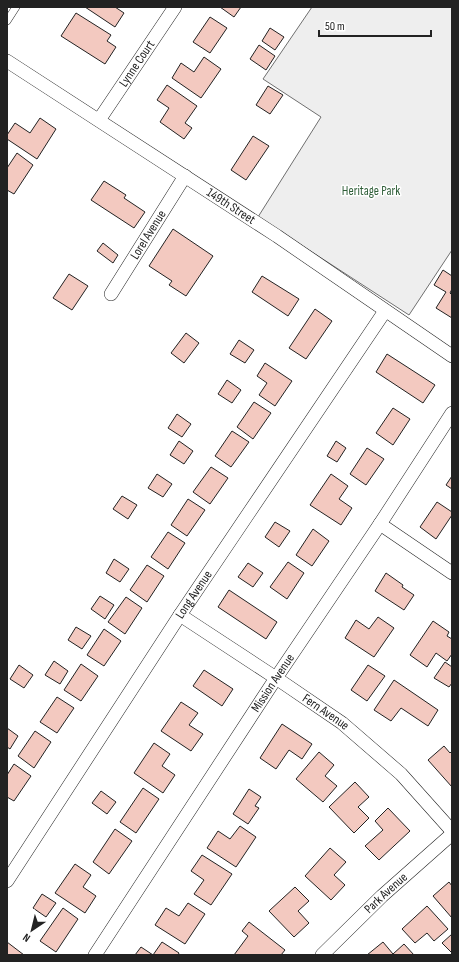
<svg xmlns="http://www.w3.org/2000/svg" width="459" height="962" viewBox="0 0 459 962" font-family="'Sofia Sans Condensed',sans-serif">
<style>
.green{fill:#eee;stroke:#6f6f6f}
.building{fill:#f3c9c0;stroke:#222}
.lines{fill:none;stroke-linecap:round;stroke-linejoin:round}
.service-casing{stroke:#222;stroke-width:8}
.minor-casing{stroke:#222;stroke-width:14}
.service{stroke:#fff;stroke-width:7}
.minor{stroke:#fff;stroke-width:13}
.labels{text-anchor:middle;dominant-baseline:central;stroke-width:3;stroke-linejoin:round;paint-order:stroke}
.street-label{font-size:13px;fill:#222;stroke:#fff}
.park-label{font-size:13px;fill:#2f5e38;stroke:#fff}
</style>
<rect width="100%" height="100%" fill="#fff"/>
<path class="green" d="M 312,7 L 452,7 L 452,250 L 409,315 L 258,217 L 321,117 L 263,79 Z"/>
<path class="building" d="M 85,7 L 115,7 L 124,13 L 115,27 Z
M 220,7 L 241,7 L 234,17 Z
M 76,13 L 111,35 L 107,41 L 116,47 L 105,64 L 61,36 Z
M 210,17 L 227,28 L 210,53 L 193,42 Z
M 270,28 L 284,37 L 275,50 L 262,41 Z
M 259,45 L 275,56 L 266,70 L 250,59 Z
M 204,57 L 221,69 L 201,98 L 172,78 L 181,63 L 194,72 Z
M 167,85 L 197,106 L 185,123 L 192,128 L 184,139 L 160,122 L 169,108 L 157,100 Z
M 268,86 L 283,95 L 270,114 L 256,105 Z
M 40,118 L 56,129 L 37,159 L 7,139 L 7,135 L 15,123 L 30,133 Z
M 253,136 L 269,146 L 246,180 L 231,170 Z
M 17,153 L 33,165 L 14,194 L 7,190 L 7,168 Z
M 104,181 L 126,195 L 124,198 L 145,212 L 134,228 L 91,200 Z
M 173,229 L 213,256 L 186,296 L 169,285 L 172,281 L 149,266 Z
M 103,243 L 118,255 L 113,263 L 97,251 Z
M 443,270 L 452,276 L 452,289 L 450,293 L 452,295 L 452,318 L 436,308 L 446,292 L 434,285 Z
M 69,274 L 88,286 L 72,310 L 53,298 Z
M 262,276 L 299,299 L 288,316 L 252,292 Z
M 315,309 L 332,321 L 306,359 L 289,348 Z
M 186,333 L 199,343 L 184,363 L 171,353 Z
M 239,340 L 254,350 L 245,363 L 230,354 Z
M 387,354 L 435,385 L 423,403 L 376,372 Z
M 265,363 L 292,381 L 275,406 L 259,395 L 267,383 L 257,376 Z
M 227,380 L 241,390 L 232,403 L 218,394 Z
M 254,402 L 271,413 L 253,439 L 237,427 Z
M 393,408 L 410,419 L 393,445 L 376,433 Z
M 177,414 L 191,424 L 182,437 L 168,428 Z
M 232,431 L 249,442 L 231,467 L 215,456 Z
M 179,441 L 193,451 L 184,464 L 170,455 Z
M 336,441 L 346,448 L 337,462 L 327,456 Z
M 367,448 L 384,459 L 366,485 L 350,474 Z
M 211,467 L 228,478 L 210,504 L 193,492 Z
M 157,474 L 172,484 L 163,497 L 148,488 Z
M 331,474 L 348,486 L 339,499 L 352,508 L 341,525 L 310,505 Z
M 452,476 L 452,489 L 446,485 Z
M 122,496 L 137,505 L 128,519 L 113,509 Z
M 188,499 L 205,510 L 187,536 L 171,525 Z
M 437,502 L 452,512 L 452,515 L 436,539 L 420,527 Z
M 275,522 L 290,531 L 279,547 L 265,537 Z
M 313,529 L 329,541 L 312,566 L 296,555 Z
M 168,532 L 185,543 L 168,569 L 151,557 Z
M 114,559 L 129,569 L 120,582 L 106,573 Z
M 288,562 L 304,573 L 287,599 L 270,587 Z
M 248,563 L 263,573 L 253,587 L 238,577 Z
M 147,565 L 164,576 L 147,602 L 130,590 Z
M 386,573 L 403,585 L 402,587 L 414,595 L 404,610 L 375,591 Z
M 229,590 L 277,622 L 266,639 L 218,607 Z
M 100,596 L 114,605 L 105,619 L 91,609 Z
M 126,597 L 142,608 L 125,634 L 108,622 Z
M 378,617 L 394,628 L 374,657 L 345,638 L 356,620 L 369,629 Z
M 433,621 L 449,632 L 447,636 L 452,639 L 452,654 L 447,661 L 436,653 L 427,667 L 410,655 Z
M 76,627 L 91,636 L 82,649 L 68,640 Z
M 104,629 L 121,641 L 104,666 L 87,655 Z
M 54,661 L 68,671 L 60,684 L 45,675 Z
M 445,662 L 452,667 L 452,683 L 449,687 L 434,678 Z
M 81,664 L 98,676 L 81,701 L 64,690 Z
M 19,665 L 33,675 L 24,688 L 10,679 Z
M 368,665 L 385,676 L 367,701 L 351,690 Z
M 204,670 L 233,689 L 222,706 L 193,686 Z
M 394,680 L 438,710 L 428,726 L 401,708 L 391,721 L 374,710 Z
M 57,697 L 74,708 L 57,733 L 40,722 Z
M 181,702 L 198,713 L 189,725 L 203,734 L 191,751 L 161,731 Z
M 282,724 L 312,744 L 302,759 L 289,750 L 276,769 L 260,758 Z
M 7,728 L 18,736 L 10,749 L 7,747 Z
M 35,731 L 51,742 L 34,768 L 18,756 Z
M 154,743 L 170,754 L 162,766 L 175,775 L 163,793 L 134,773 Z
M 444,746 L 450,753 L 452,751 L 452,787 L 428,760 Z
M 319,752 L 334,765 L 325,776 L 337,786 L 323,802 L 296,779 Z
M 14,764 L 31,776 L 14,801 L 7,797 L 7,775 Z
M 355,782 L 369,797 L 358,807 L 369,818 L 354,833 L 329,807 Z
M 143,788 L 159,799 L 136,833 L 120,822 Z
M 249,789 L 261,797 L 255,806 L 259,808 L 248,824 L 233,814 Z
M 101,791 L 116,802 L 107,814 L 92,803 Z
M 388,808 L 410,831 L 379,860 L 365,846 L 383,830 L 375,821 Z
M 240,826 L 256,837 L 236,867 L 207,848 L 218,831 L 230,839 Z
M 115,829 L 132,841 L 109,874 L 93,862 Z
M 330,848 L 346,862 L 334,875 L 345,885 L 331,900 L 305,876 Z
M 202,855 L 232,874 L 211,905 L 194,894 L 204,880 L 191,871 Z
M 75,864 L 91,875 L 83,887 L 96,896 L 85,913 L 55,893 Z
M 449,882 L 452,886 L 452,918 L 433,896 Z
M 295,887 L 309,901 L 298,911 L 309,923 L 294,937 L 269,911 Z
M 42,894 L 56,903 L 46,917 L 33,908 Z
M 188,903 L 205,914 L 185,944 L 155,925 L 166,908 L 179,916 Z
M 427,906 L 448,929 L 434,941 L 427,933 L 415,943 L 402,929 Z
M 63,908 L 78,919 L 56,952 L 40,941 Z
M 249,922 L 285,950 L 281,955 L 234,955 L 248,936 L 242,931 Z
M 452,934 L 452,953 L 442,943 Z
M 7,942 L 24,955 L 7,955 Z
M 162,942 L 179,953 L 178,955 L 153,955 Z
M 383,942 L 393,954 L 404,944 L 414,955 L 367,955 Z
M 141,947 L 153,955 L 135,955 Z"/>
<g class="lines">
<g class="service-casing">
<path id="service" d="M 7,21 L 16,7"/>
</g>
<g class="minor-casing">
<g id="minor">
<path id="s1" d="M 7,61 L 277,236 L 452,356"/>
<path id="s2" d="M 99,120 L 175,7"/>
<path id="s3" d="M 111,294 L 185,176"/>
<path d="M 380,524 L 452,573"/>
<path id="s4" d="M 180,615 L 276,678 L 342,723 L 401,774 L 452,831"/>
<path id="s5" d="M 7,881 L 180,615 L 385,311"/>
<path id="s6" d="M 95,955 L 276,678 L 380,524 L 452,413"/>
<path id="s7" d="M 322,955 L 382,896 L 452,834"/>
</g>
</g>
<use href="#service" class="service"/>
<use href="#minor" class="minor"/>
</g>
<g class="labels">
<g class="street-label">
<text stroke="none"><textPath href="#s2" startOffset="68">Lynne Court</textPath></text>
<text stroke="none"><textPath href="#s1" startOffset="267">149th Street</textPath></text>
<text stroke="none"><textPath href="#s3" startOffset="70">Lorel Avenue</textPath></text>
<text stroke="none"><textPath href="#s5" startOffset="342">Long Avenue</textPath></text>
<text stroke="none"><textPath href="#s6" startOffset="325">Mission Avenue</textPath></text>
<text stroke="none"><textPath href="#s4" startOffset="175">Fern Avenue</textPath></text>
<text stroke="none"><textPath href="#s7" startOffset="89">Park Avenue</textPath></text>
</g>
<g class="park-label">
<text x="371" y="191">Heritage Park</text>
</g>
</g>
<rect width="459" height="962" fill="none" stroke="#222222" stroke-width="16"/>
<g transform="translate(32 930) rotate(215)" stroke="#ffffff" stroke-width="3" paint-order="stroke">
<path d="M0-3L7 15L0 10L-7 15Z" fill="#222222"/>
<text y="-6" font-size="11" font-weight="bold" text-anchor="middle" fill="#222222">N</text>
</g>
<path d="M319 30v6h112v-6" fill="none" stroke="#222222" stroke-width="2"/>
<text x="325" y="30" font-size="12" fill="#222222" stroke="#ffffff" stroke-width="3" paint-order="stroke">50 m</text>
</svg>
